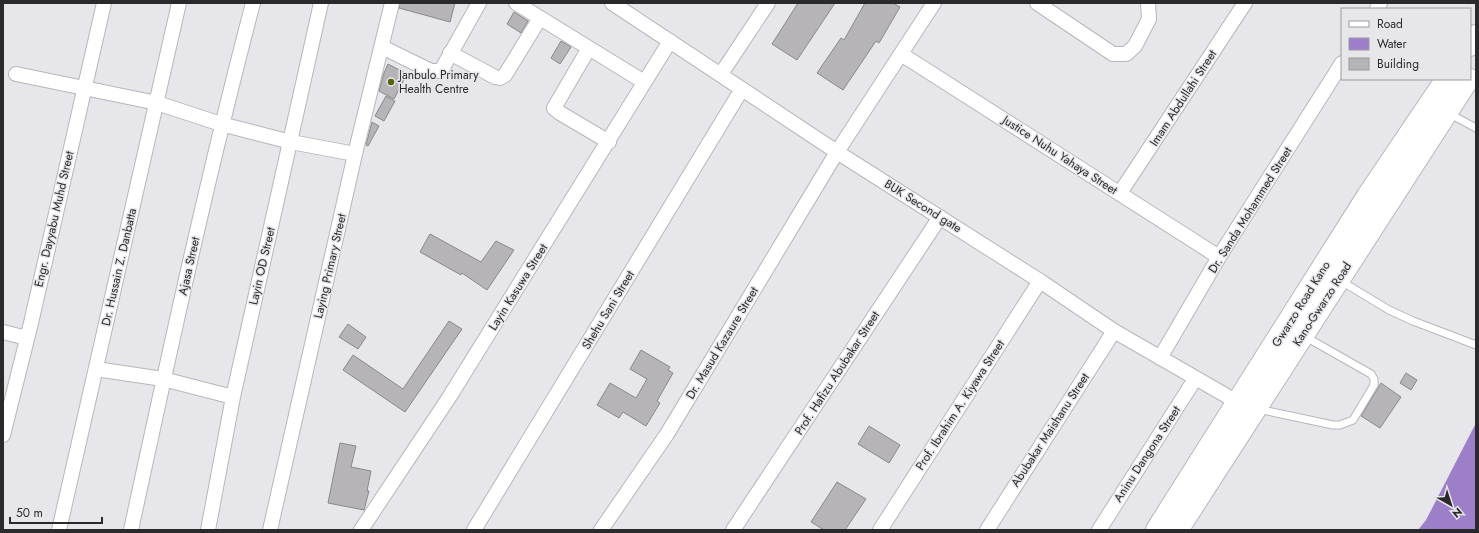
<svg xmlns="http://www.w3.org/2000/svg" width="1479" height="533" viewBox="0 0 1479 533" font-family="Jost,sans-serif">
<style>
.water{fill:#9d7fc9}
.building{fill:#b6b4b8;stroke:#89888c}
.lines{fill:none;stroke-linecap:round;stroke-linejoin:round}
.lane-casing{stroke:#b8b6ba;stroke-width:9}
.street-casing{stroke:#b8b6ba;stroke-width:16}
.primary-casing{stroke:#b8b6ba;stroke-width:24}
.lane{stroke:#fff;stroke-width:7}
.street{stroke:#fff;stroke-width:14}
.primary{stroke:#fff;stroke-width:22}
.poi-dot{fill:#57650c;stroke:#e7e6ea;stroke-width:1.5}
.labels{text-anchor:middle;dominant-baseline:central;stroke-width:3;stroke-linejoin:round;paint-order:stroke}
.poi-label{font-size:12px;fill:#2a292b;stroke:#e7e6ea;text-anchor:start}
.street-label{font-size:12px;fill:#2a292b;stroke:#e7e6ea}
</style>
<rect width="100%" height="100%" fill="#e7e6ea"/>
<path class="water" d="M 1476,423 L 1476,530 L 1418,530 L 1426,520 Z"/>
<path class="building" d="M 400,3 L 455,3 L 450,22 L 399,8 Z
M 798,3 L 835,3 L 797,60 L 772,44 Z
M 865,3 L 893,3 L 900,7 L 879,43 L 876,41 L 843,90 L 817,73 L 841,38 L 844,40 Z
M 514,12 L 528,21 L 521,33 L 507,24 Z
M 561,41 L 571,47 L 560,64 L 551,58 Z
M 388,64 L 407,74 L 394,99 L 379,91 L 384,73 Z
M 386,96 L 395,101 L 384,121 L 375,116 Z
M 372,122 L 379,126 L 368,146 L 366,145 Z
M 430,234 L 481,262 L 496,241 L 514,250 L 487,290 L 462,273 L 461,275 L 420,252 Z
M 449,321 L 462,329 L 405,412 L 343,370 L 353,355 L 403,389 Z
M 348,324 L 366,337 L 358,349 L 339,337 Z
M 641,350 L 670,367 L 668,370 L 673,373 L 657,401 L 660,403 L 646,426 L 623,412 L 619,418 L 597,405 L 610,383 L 636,398 L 647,379 L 630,369 Z
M 1406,373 L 1417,380 L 1411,390 L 1400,383 Z
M 1381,383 L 1401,397 L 1380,428 L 1361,416 Z
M 869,426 L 900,445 L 889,463 L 858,444 Z
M 340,443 L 356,446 L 351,467 L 371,471 L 367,491 L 369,491 L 364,510 L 328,503 Z
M 837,482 L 866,499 L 845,530 L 824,530 L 811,522 Z"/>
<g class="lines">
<g class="lane-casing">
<path id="lane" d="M 1448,113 L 1476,128
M 1341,281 L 1389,310 L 1413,321 L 1476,345
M 1258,409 L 1333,425 L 1340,425 L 1353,420 L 1374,385 L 1374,379 L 1371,374 L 1304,336"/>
</g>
<g class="street-casing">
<path id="street" d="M 516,3 L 644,82
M 612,3 L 837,152 L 1040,281 L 1114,331 L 1239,403
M 1037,3 L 1113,54 L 1126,54 L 1135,46 L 1149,19 L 1148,3
M 1377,9 L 1380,3
M 382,47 L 431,71 L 438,71 L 442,69 L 479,3
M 589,48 L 554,108 L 560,113 L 609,142
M 450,53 L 495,77 L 500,78 L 505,75 L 540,18
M 901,54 L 1219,257
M 16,74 L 157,103 L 221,124 L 291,142 L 355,154
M 721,74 L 768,3
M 1120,193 L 1245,3
M 3,332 L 27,338
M 1160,358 L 1219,257 L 1342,63
M 96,369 L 163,379 L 233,397
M 3,435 L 31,323 L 104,3
M 59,530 L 179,3
M 131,530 C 169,354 207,178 253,3
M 208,530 L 233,397 L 321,3
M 270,530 L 355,154 L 392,3
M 361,530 L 450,396 L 670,41
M 474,530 L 742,89
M 601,530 L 667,434 L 837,152 L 934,3
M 733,530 L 940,217
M 880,530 L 1040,281
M 987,530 L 1114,331
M 1099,530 L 1195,379"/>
</g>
<g class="primary-casing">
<path id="primary" d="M 1470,45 L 1476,36
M 1157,530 L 1368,196 L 1447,79
M 1177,530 L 1468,79"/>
</g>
<use href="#lane" class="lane"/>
<use href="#street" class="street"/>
<use href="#primary" class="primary"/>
</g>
<circle class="poi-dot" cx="391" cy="82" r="4"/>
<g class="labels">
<g class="poi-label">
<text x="399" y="75">Janbulo Primary<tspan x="399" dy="14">Health Centre</tspan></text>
</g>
<g class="street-label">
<text transform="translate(1183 98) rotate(-57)">Imam Abdullahi Street</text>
<text transform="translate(1060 155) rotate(33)">Justice Nuhu Yahaya Street</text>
<text transform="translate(923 206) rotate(32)">BUK Second gate</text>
<text transform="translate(1250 210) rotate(-58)">Dr. Sanda Mohammed Street</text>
<text transform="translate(54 219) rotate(-77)">Engr. Dayyabu Muhd Street</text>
<text transform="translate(189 266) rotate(-77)">Ajasa Street</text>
<text transform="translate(262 266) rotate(-77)">Layin OD Street</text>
<text transform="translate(330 266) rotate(-77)">Laying Primary Street</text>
<text transform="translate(119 267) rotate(-77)">Dr. Hussain Z. Danbatta</text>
<text transform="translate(518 287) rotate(-58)">Layin Kasuwa Street</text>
<text transform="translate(1301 304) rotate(-58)">Gwarzo Road Kano</text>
<text transform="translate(1322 304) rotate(-57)">Kano-Gwarzo Road</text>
<text transform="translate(608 310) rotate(-59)">Shehu Sani Street</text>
<text transform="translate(722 343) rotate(-59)">Dr. Masud Kazaure Street</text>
<text transform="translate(837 373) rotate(-57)">Prof. Hafizu Abubakar Street</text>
<text transform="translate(960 405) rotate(-57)">Prof. Ibrahim A. Kiyawa Street</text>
<text transform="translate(1050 430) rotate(-57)">Abubakar Maishanu Street</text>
<text transform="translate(1147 454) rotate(-57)">Aninu Dangona Street</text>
</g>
</g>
<rect width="1479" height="533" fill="none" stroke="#2a292b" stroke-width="8"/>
<rect x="1341" y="8" width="130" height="72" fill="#e7e6ea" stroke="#9b9a9e"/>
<rect x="1349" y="21" width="20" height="6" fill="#ffffff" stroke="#9b9a9e"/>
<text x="1377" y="28" font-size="12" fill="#2a292b">Road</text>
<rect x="1349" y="38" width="20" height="12" fill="#9d7fc9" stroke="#9b9a9e"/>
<text x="1377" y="48" font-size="12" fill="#2a292b">Water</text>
<rect x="1349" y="58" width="20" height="12" fill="#b6b4b8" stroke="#9b9a9e"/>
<text x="1377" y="68" font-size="12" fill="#2a292b">Building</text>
<g transform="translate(1451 505) rotate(141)" stroke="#e7e6ea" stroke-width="3" paint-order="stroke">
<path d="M0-3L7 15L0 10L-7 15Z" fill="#2a292b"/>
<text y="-6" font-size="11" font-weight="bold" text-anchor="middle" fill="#2a292b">N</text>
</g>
<path d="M10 517v6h92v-6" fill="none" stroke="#2a292b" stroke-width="2"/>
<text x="16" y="517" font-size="12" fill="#2a292b" stroke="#e7e6ea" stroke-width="3" paint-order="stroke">50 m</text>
</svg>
